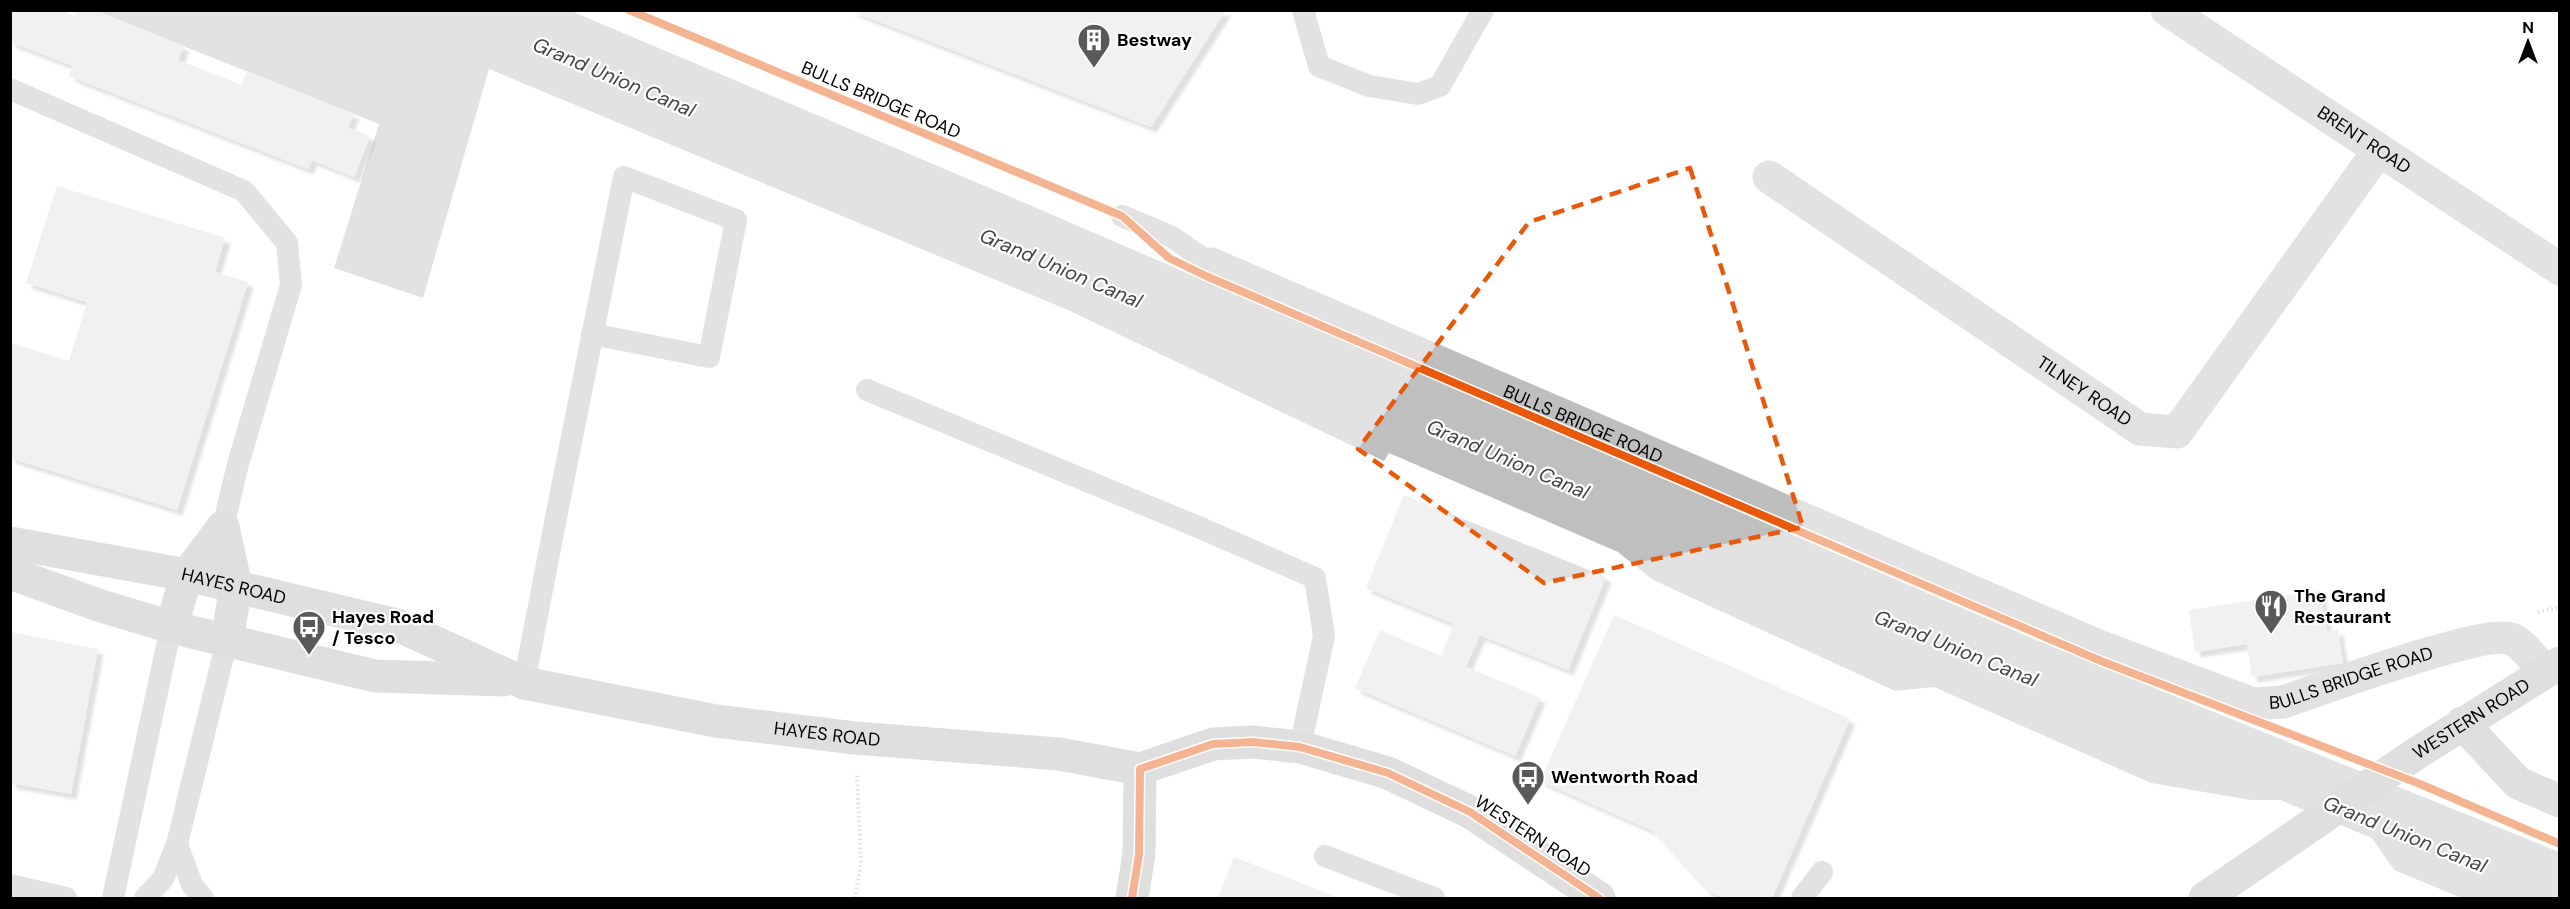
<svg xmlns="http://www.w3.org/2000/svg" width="2570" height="909" viewBox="0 0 2570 909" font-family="'DM Sans',sans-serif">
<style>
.water{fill:#bfbfbf}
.building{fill:#dfdfdf;filter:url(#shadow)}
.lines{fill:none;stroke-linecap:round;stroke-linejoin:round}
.path{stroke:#b9b9b9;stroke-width:4;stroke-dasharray:1.5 3;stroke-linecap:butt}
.lane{stroke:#bebebe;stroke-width:22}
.street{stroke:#bebebe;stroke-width:33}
.secondary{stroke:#b8b8b8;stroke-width:33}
.cycleway-casing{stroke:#fff;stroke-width:11}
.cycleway{stroke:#e8590c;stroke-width:8}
.marked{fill:none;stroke:#e8590c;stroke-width:4.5;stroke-dasharray:12 8;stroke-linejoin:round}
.labels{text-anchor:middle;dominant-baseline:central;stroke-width:4.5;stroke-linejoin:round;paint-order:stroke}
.poi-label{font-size:18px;font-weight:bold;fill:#000;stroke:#fff;text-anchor:start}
.street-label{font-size:18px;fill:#000;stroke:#fff}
.water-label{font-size:20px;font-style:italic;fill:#444;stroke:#fff}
</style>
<defs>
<filter id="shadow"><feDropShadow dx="5.5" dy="5.5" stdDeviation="1.5" flood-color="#0004"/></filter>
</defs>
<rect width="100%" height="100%" fill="#fff"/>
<path class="water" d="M 95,11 L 571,11 L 1018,200 L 2034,639 L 2559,852 L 2559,898 L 2462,898 L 2394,870 L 2372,838 L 2280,800 L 2251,800 L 2151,783 L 1934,687 L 1895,691 L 1653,580 L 1618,552 L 1389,453 L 1384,461 L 1068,310 L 489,69 L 423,298 L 334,268 L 379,124 Z"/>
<path class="building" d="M 10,10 L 60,10 L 75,16 L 77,10 L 95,10 L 184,46 L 178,60 L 241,85 L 247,72 L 354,114 L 348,128 L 370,136 L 354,177 L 312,160 L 308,169 L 69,76 L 73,66 L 10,42 Z
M 849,10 L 1226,10 L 1151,127 Z
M 57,186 L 225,238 L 215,272 L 248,282 L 177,510 L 10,458 L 11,343 L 69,361 L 87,302 L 26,283 Z
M 1404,495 L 1606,577 L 1568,670 L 1480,635 L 1466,667 L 1540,698 L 1515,756 L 1355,688 L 1380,630 L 1441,656 L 1454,624 L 1366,588 Z
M 2320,590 L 2327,631 L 2338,630 L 2343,663 L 2252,677 L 2247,644 L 2195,652 L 2189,610 Z
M 1614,615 L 1850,719 L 1772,898 L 1725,898 L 1706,890 L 1653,831 L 1540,781 Z
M 10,632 L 98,649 L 71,794 L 10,783 Z
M 1234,857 L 1339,898 L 1218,898 Z"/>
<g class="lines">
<path class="path" d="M 629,10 L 1097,205
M 2538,612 L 2560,607
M 2296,737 L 2348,757
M 2428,788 L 2560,844
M 855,898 L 861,863 L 857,775"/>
<path class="lane" d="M 1303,10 L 1319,66 L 1369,86 L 1418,94 L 1440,86 L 1483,10
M 10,89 L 244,191 L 287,243 L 291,285 L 238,464 L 223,527
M 1122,216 L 1172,237 L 1211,264
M 867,390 L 1203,529 L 1315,578 L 1324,636 L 1300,747
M 524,683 C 556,514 590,346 624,177 L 736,220 L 709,357 L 592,334
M 177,844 L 192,885 L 203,898
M 1325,856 L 1434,898
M 10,885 L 66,898
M 113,898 L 171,627
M 145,898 L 163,879 L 177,844 L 227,640
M 1802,898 L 1822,872"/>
<g class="street">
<path id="s1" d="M 2167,10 L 2560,269"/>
<path id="s2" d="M 1769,177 L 2140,429 L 2177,432 L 2379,150"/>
<path id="s3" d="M 1211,264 L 2096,645 L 2253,704 L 2283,702 C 2319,690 2484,629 2511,639 C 2524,644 2535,661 2544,671"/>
</g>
<g class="secondary">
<path d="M 223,527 L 236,586 L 227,640"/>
<path id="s4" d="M 10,543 L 187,575 L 397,625 L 524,683 L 716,721 L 855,738 L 1059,754 L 1140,769"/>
<path d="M 10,573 L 98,605 L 171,627 L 375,676 L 504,680"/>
<path d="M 171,627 L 187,575 L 223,527"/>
<path d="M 2462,723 L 2518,783 L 2560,801"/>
<path d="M 1140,769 L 1213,744 L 1253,742 L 1300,747 L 1388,773 L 1470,812 L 1599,898"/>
<path d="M 1132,898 L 1139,854 L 1140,769"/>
<path id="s5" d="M 2205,898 L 2414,755 L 2560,663"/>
</g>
<g class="cycleway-casing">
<path id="cycleway" d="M 629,10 L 1122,216 L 1169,258 L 1206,276 L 2101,661 L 2420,784 L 2560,844
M 1132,898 L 1139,854 L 1140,769 L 1213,744 L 1253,742 L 1300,747 L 1388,773 L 1470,812 L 1599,898"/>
</g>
<use href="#cycleway" class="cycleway"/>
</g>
<path d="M0 0H2570V909H0ZM 1690,168 L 1803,527 L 1544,583 L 1358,449 L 1529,222 Z" fill="#fff" fill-opacity=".55" fill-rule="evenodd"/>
<path class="marked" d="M 1690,168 L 1803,527 L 1544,583 L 1358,449 L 1529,222 Z"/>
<defs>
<g id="building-pin" transform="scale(1.725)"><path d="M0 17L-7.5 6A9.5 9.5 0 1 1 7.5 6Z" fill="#595959" stroke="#fff"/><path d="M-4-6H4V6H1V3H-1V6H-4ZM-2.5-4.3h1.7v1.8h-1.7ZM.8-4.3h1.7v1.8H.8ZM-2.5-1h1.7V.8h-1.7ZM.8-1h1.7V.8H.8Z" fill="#fff"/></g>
<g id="restaurant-pin" transform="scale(1.725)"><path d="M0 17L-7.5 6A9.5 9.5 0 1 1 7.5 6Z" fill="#595959" stroke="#fff"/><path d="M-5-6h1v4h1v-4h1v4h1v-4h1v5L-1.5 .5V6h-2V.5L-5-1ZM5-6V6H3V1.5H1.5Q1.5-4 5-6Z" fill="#fff"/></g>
<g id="bus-pin" transform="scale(1.725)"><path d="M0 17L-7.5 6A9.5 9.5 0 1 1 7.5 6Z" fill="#595959" stroke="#fff"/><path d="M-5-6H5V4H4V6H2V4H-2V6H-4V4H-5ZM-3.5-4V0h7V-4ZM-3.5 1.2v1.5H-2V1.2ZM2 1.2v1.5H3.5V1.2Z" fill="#fff"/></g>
</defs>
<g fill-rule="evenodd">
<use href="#building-pin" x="1094" y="40"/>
<use href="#restaurant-pin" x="2271" y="606"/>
<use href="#bus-pin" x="309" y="627"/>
<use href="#bus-pin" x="1528" y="777"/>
</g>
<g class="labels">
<g class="poi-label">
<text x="1117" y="40">Bestway</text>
<text x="2294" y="596">The Grand<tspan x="2294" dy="21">Restaurant</tspan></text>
<text x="332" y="617">Hayes Road<tspan x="332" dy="21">/ Tesco</tspan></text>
<text x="1551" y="777">Wentworth Road</text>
</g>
<g class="street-label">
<text transform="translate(881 100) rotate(23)">BULLS BRIDGE ROAD</text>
<text stroke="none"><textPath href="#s1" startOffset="236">BRENT ROAD</textPath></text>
<text stroke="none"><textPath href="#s2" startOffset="381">TILNEY ROAD</textPath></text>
<text stroke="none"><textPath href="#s3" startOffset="405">BULLS BRIDGE ROAD</textPath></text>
<text stroke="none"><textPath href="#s4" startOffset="228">HAYES ROAD</textPath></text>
<text stroke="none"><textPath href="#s3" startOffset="1233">BULLS BRIDGE ROAD</textPath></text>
<text stroke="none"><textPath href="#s5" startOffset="321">WESTERN ROAD</textPath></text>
<text stroke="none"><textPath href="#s4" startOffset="843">HAYES ROAD</textPath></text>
<text transform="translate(1533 836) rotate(33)">WESTERN ROAD</text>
</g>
<g class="water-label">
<text transform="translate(614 77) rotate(23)">Grand Union Canal</text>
<text transform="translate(1061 268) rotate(23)">Grand Union Canal</text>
<text transform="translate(1508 459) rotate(23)">Grand Union Canal</text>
<text transform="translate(1956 648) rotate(22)">Grand Union Canal</text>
<text transform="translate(2405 834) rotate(22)">Grand Union Canal</text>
</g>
</g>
<rect width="2570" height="909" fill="none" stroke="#000000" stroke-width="24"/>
<g transform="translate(2528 42)" stroke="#ffffff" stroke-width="4.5" paint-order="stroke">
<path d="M0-4.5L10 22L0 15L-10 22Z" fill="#000000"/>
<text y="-9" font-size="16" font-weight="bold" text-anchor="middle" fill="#000000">N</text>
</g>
</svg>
